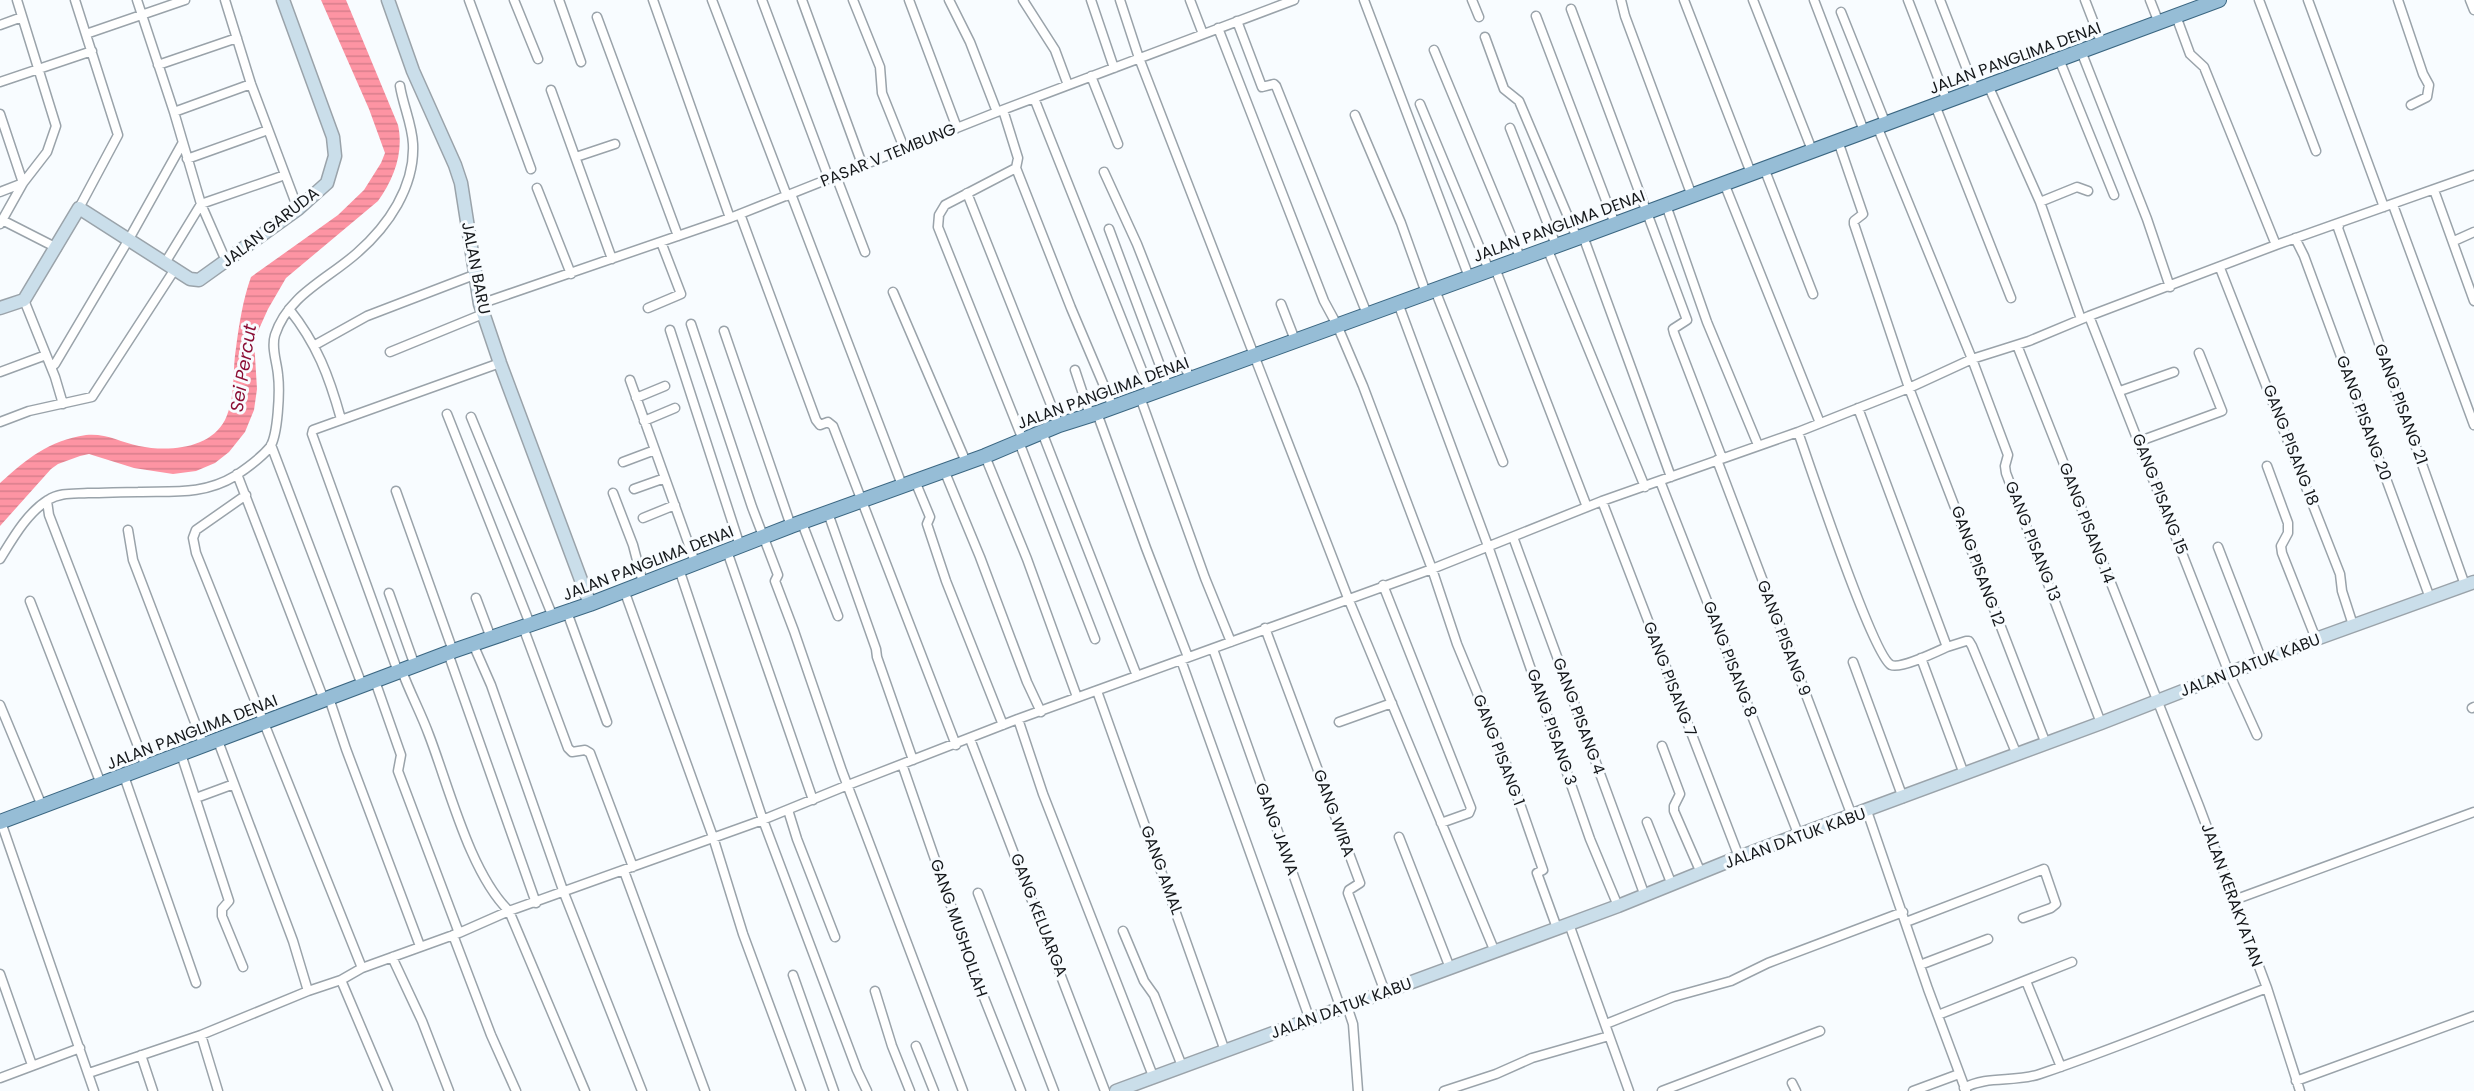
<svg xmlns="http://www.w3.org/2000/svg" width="2474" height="1091" viewBox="0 0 2474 1091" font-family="Poppins,sans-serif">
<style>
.water{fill:url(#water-rules)}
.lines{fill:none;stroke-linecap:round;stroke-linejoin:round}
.street-casing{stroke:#9aa3aa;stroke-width:11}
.secondary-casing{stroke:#9aa3aa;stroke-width:15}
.primary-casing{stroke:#3b6782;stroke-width:16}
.street{stroke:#fff;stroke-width:8}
.secondary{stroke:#cadeea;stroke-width:12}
.primary{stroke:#96bdd6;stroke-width:14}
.labels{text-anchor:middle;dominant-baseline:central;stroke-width:6;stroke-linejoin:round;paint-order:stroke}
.street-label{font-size:16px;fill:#15181b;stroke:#f8fcff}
.water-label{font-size:18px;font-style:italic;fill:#8b0e35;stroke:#f8fcff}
</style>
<defs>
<pattern id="water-rules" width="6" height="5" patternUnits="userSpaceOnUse" patternTransform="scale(1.5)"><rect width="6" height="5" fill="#fd94a3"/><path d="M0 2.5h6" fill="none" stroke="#d87f8c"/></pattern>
</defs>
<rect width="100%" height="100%" fill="#f8fcff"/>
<path class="water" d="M 321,0 L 346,0 L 398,125 C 404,152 394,179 378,201 L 286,278 L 268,309 L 254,340 L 257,389 L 254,410 L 245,432 L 229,452 L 215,463 L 196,471 L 173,474 L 134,468 L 89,454 L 80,456 L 58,464 L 51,469 L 0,526 L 0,483 C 28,458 48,441 86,435 C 106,433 120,442 139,446 C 168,452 210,449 225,420 C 236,397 232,373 236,348 C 239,325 243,299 251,277 L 338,215 L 364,190 L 381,163 L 385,153 L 369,109 Z"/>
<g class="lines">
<g class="street-casing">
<path id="street" d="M 75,0 L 118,135 L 79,208
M 137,0 L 174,112 L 201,204 L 226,261
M 225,0 L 251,84 L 298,209
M 469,0 L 531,169
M 514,0 L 538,59
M 559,0 L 581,62
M 653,0 L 730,218
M 712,0 L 787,196
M 762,0 L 829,179
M 802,0 L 862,164
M 853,0 L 880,67 L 882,93 L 904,148
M 909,0 L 957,128
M 949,0 L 970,42 L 997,112
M 1023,0 L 1055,50 L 1068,85
M 1091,0 L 1114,68
M 1120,0 L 1139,58 L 1348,598 L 1495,952
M 1190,0 L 1203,34
M 1364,0 L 1469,277
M 1472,0 L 1479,17
M 1621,0 L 1625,16 L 1692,196
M 1684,0 L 1751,173
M 1753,0 L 1812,150
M 1814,0 L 1864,131
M 1908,0 L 1947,101
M 1940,0 L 1975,90
M 2085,0 L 2102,44
M 2150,0 L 2159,23
M 2259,0 L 2316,151
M 2308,0 L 2384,207
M 2398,0 L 2423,74 L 2429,85 L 2427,97 L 2411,105
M 2470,0 L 2474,10
M 1571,9 L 1687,320 L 1673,329 L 1674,333 L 1722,458
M 1841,12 L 1885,122
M 1536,16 L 1615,224
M 2176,16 L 2190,54 L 2204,67 L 2276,245
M 597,17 L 678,236
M 1237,21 L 1262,87 L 1274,84 L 1276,86 L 1367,314
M 0,25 L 22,17
M 1218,28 L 1324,301 L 1337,325 L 1363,386 L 1432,569 L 1457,644 L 1504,758 L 1543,870 L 1537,873 L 1557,928
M 86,34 L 185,0
M 1485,37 L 1504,89 L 1519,101 L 1577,238
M 1434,50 L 1520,257
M 2081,51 L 2147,219 L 2170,287
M 2059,59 L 2114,195
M 158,65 L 237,38
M 1091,76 L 1118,144
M 0,82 L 92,51
M 1988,85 L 2040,202 L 2081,319
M 551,90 L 612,259
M 1034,98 L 1151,393
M 1420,104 L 1489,270
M 1935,105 L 2011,298
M 1003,110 L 1018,158 L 1016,168 L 945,205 L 939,215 L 938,227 L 1023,440
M 174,112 L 251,84
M 0,114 L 23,183 L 0,192
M 1355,115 L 1401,223 L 1426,293
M 1877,126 L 1972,359 L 2008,455 L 2005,466 L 2006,473 L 2101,723
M 1510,128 L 1556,245
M 1838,141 L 1863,214 L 1854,221 L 1854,224 L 1909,388 L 2046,744
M 576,157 L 615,144
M 187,159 L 268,130
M 1016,168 L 1071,308 L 1113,407
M 1764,168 L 1813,294
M 1104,172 L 1137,244 L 1190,379
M 836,176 L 865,252
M 1724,183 L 1820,423
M 537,188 L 571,274
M 2434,190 L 2474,301
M 967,193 L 1059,425
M 791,194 L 902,485
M 2040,202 L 2077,187 L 2088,191
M 1666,205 L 1707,322 L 1758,445
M 2393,205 L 2474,425
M 740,214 L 816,420 L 820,425 L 828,422 L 833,426 L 956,745
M 2,220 L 57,248
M 2340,223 L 2338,228 L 2465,585
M 0,224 L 23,183 L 47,152 L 56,126 L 17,0
M 1109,229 L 1168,387
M 1583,236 L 1671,477
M 2295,238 L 2304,256 L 2430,598
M 2454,241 L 2474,232
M 1547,248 L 1645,487
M 165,263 L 201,204 L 285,175
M 1495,268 L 1587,507
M 2220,268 L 2340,574 L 2342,591 L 2353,625
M 1435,290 L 1503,462
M 893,292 L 966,462
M 24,300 L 55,377 L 63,404
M 1398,303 L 1488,546 L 1590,839 L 1618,906
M 480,304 L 730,218 L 997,112 L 1294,0
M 1281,304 L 1295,340
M 648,308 L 681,294 L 661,242
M 289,309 C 317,344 329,376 341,419
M 2089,316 L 2229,673 L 2257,735
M 691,324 L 752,507 L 778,575 L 775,581 L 794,631 L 842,771 L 963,1091
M 670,330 L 740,546
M 724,331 L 791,526
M 315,345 L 367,316 L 474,275
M 2017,345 L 2199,806 L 2267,988 L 2300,1091
M 390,352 L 483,314
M 51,367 L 55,364 L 129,239 L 182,144
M 1075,370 L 1090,415
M 0,372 L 46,355
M 630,380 L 695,562
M 2120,391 L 2174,372
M 1140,397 L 1205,578 L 1231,642
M 636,398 L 665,386
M 1858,408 L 1947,647 L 1966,641 L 1969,641 L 1972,646 L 2017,755
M 1097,413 L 1146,548 L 1188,657
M 447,414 L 530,624
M 471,417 L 553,617
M 644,421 L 675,408
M 0,422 L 29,411 L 92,397 L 175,269
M 1042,432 L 1137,676
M 1798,432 C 1809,463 1873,656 1891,665 C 1901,669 1936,652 1947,647
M 2140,441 L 2222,411 L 2199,353
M 1019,442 L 1095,639
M 271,445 L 362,685
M 985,456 L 1027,559 L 1077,697
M 1717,460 L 1852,816
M 623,462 L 655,450
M 2267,466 L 2288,523 L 2288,533 L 2281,546 L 2282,553 L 2316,639
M 944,470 L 980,557 L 1027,682 L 1041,712
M 237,474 L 324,700
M 915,481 L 930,517 L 927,524 L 946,581 L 1003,725
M 1660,481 L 1799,836
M 634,489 L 665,478
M 396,491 L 453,651
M 613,493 L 633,545 L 643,583
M 246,495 L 196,530 L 193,538 L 196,553 L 362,968
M 47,501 L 49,515 L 146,767
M 1602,501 L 1739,857
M 828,513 L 876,649 L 877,657 L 913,760
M 643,518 L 675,505
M 802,523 L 838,616
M 128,530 L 133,560 L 204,746
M 1513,537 L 1645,896
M 2218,547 L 2262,661
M 727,551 L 813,800
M 0,559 C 13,538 27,513 48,500 C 60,492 75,494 88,493 C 105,493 121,492 138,492 C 172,491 204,495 235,476 C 247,468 261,458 270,447 C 278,435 280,391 278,375 C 277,362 271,348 275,335 C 288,295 328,279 357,253 C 388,226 415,187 413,144 C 412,124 403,105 400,86
M 679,569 L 763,820 L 857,1070 L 867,1091
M 1383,585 L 1471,808 L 1469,813 L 1441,823
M 624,590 L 713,837 L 743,934 L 801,1091
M 389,593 L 415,666
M 476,598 L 491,638
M 30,601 L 101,784
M 567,612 L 607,722
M 523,627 L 568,748 L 572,752 L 585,750 L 590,753 L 633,867
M 1265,628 L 1360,883 L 1349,890 L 1348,893 L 1385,992
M 473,644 L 491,685 L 564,893 L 642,1091
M 1213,649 L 1341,1009
M 448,653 L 536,903
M 1921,658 L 1964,774
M 1181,660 L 1310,1020
M 1853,662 L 1903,798
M 402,671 C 410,693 421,713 429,735 C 449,787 470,873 509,911 L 585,1091
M 398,672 L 312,434 L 313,430 L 500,363
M 375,681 L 401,755 L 398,771 L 459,933
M 1097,691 L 1225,1051
M 329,698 L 346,749 L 420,946
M 0,705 L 42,806
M 2472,708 L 2474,707
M 1018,719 L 1043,794 L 1153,1076
M 1339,722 L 1392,703
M 970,739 L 1105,1091
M 218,741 L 293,941 L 308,991
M 1662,746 L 1680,794 L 1674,806 L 1674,811 L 1701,873
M 181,754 L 229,901 L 222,909 L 222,916 L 243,967
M 902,764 L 975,975 L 1021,1091
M 124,776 L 196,983
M 196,798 L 234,784
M 788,810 L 797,839 L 835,937
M 1867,811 L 1928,989 L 1966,1091
M 1,822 L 94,1091
M 1647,822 L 1672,885
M 1399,837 L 1450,968
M 624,871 L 705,1091
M 978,893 L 1054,1091
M 2234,900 L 2474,812
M 1906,922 L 2044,869 L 2056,904 L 2051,908 L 2023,918
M 1569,924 L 1629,1091
M 1123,931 L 1144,981 L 1154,995 L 1182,1066
M 453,935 L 491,1035 L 516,1091
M 392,957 L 422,1021 L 449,1091
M 1920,965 L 1988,939
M 0,974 L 32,1065
M 793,975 L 834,1091
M 341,980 L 388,1091
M 2026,981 L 2061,1067
M 875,991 L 892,1046 L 910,1091
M 1347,1006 L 1353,1024 L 1358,1091
M 1938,1015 L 2072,962
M 1606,1024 L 1673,997 L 1731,981 L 1768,963 L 1903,912
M 201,1035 L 218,1091
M 916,1046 L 934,1091
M 141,1055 L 153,1091
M 89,1073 L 201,1035 L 308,991 L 341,980 L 362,968 L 459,933 L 509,911 L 760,821 L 848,785 L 1018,719 L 1432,569 L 1602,501 L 1798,432 L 1909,388 L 1972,359 L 2029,341 L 2089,316 L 2276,245 L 2474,175
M 0,1078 L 80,1048
M 2296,1081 L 2474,1016
M 1792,1083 L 1796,1091
M 1964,1088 C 1988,1075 2014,1083 2040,1074 C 2117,1048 2191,1017 2267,988
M 1444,1091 L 1496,1074 L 1532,1058 L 1609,1036
M 1662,1091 L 1820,1031
M 1913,1091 L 1959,1074"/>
</g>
<g class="secondary-casing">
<path id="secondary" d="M 388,0 L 413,71 L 455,165 L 461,183 L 480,304 L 500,363 L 590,604
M 0,308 L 24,300 L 79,208 L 190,279 L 199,280 L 298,209 L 327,183 L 335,156 L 333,137 L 283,0
M 1116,1091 L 1618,906 L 1739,857 L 2101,723 L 2316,639 L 2474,582"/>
</g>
<g class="primary-casing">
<path id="primary" d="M 0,822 L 453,651 L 590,604 L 791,526 L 985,456 L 1059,425 L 1097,413 L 1583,236 L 2219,0"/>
</g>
<use href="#street" class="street"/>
<use href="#secondary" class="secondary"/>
<use href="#primary" class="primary"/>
</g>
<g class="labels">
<g class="street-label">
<text transform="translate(2015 58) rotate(-20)">JALAN PANGLIMA DENAI</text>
<text transform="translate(888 155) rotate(-22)">PASAR V TEMBUNG</text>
<text transform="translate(1559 226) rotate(-20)">JALAN PANGLIMA DENAI</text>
<text transform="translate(270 227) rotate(-38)">JALAN GARUDA</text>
<text transform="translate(476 268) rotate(79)">JALAN BARU</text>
<text transform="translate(1103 393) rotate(-20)">JALAN PANGLIMA DENAI</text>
<text transform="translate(2401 404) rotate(70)">GANG PISANG 21</text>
<text transform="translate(2364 418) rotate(70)">GANG PISANG 20</text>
<text transform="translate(2291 445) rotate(69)">GANG PISANG 18</text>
<text transform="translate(2160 494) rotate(69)">GANG PISANG 15</text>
<text transform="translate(2087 523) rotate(69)">GANG PISANG 14</text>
<text transform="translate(2033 541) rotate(69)">GANG PISANG 13</text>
<text transform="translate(648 563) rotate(-21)">JALAN PANGLIMA DENAI</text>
<text transform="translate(1978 566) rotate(70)">GANG PISANG 12</text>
<text transform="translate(1784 638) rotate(69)">GANG PISANG 9</text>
<text transform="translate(1730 659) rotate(69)">GANG PISANG 8</text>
<text transform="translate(2250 665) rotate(-21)">JALAN DATUK KABU</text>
<text transform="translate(1670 679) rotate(69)">GANG PISANG 7</text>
<text transform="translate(1579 716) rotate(70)">GANG PISANG 4</text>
<text transform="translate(1552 727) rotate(71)">GANG PISANG 3</text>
<text transform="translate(192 732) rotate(-21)">JALAN PANGLIMA DENAI</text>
<text transform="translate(1499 750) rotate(69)">GANG PISANG 1</text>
<text transform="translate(1334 813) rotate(70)">GANG WIRA</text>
<text transform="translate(1277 829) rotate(70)">GANG JAWA</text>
<text transform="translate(1795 838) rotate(-20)">JALAN DATUK KABU</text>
<text transform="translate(1162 870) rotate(70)">GANG AMAL</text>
<text transform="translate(2232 895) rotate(70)">JALAN KERAKYATAN</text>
<text transform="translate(1039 915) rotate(69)">GANG KELUARGA</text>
<text transform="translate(959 928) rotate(71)">GANG MUSHOLLAH</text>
<text transform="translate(1341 1008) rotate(-20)">JALAN DATUK KABU</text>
</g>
<g class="water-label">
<text transform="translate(243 368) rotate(-81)">Sei Percut</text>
</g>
</g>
</svg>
